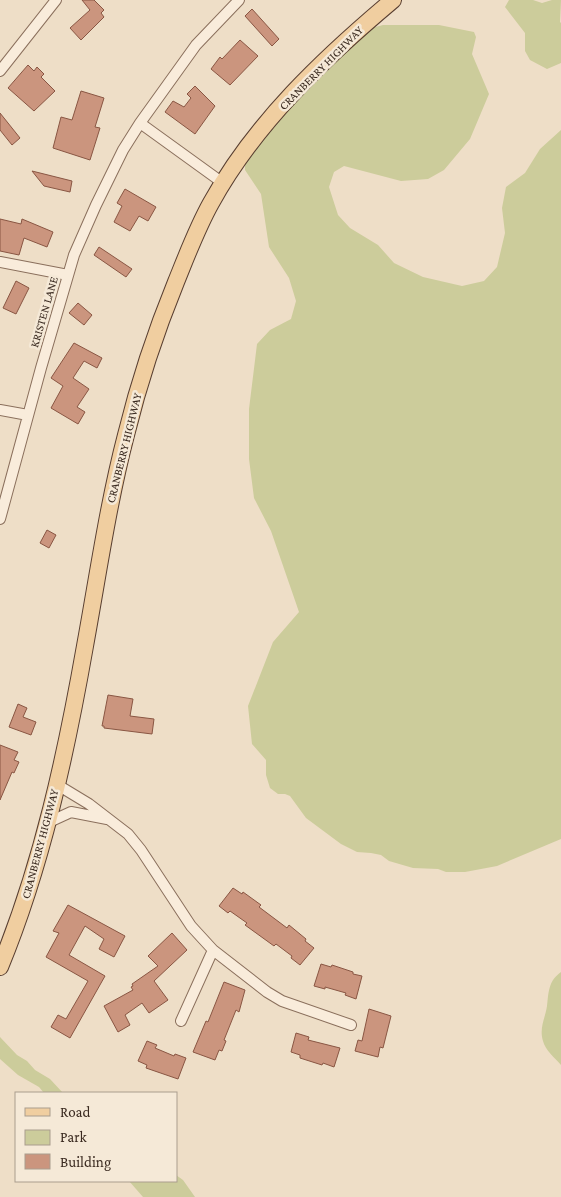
<svg xmlns="http://www.w3.org/2000/svg" width="561" height="1197" viewBox="0 0 561 1197" font-family="'Crimson Pro',serif">
<style>
.green{fill:#cccc9b}
.building{fill:#cb957e;stroke:#895643}
.lines{fill:none;stroke-linecap:round;stroke-linejoin:round}
.minor-casing{stroke:#8a6f5c;stroke-width:12}
.primary-casing{stroke:#583e30;stroke-width:18}
.minor{stroke:#f9ecdb;stroke-width:10}
.primary{stroke:#f0cea0;stroke-width:16}
.labels{text-anchor:middle;dominant-baseline:central;stroke-width:5;stroke-linejoin:round;paint-order:stroke}
.street-label{font-size:12px;fill:#3a2a20;stroke:#f5e9d7}
</style>
<rect width="100%" height="100%" fill="#eedec7"/>
<path class="green" d="M 509,0 L 533,0 L 542,3 L 552,0 L 561,0 L 560,22 L 561,23 L 561,63 L 547,69 L 530,60 L 525,51 L 525,33 L 505,7 Z
M 383,25 L 439,25 L 474,32 L 476,37 L 472,54 L 489,94 L 470,139 L 444,170 L 428,179 L 401,181 L 344,166 L 334,172 L 329,187 L 338,215 L 350,228 L 378,245 L 394,263 L 423,277 L 462,286 L 484,281 L 497,267 L 505,233 L 502,208 L 506,187 L 525,173 L 540,149 L 561,130 L 561,839 L 497,866 L 465,872 L 446,872 L 438,869 L 413,868 L 389,861 L 381,855 L 371,853 L 357,852 L 341,844 L 306,818 L 290,796 L 285,794 L 278,794 L 270,788 L 266,775 L 266,760 L 252,744 L 248,706 L 273,642 L 299,612 L 271,531 L 254,498 L 249,459 L 249,409 L 257,344 L 270,330 L 291,319 L 296,301 L 289,278 L 269,247 L 261,194 L 245,170 L 245,153 L 299,91 L 364,30 Z
M 561,972 L 561,1065 C 555,1058 545,1050 543,1041 C 539,1028 545,1019 547,1006 C 548,998 548,988 553,980 C 555,977 558,974 561,972 Z
M 0,1037 L 17,1055 L 27,1061 L 35,1070 L 50,1079 L 63,1093 L 44,1093 L 39,1087 L 18,1075 L 0,1059 Z
M 176,1175 L 183,1180 L 195,1197 L 143,1197 L 129,1181 L 176,1181 Z"/>
<path class="building" d="M 82,0 L 94,0 L 104,10 L 101,13 L 104,17 L 81,40 L 70,28 L 90,10 Z
M 252,9 L 279,39 L 272,46 L 245,16 Z
M 240,40 L 258,56 L 230,85 L 211,69 L 220,57 L 222,59 Z
M 28,65 L 34,71 L 37,67 L 44,74 L 41,77 L 55,91 L 34,111 L 8,88 Z
M 195,86 L 215,106 L 195,134 L 165,112 L 173,101 L 184,107 L 191,98 L 187,94 Z
M 81,91 L 104,98 L 95,127 L 100,128 L 90,160 L 53,148 L 61,117 L 72,120 Z
M 0,113 L 20,138 L 12,145 L 0,130 Z
M 32,171 L 72,181 L 70,192 L 44,186 Z
M 125,189 L 156,207 L 148,221 L 139,216 L 130,231 L 114,222 L 122,206 L 117,203 Z
M 0,219 L 21,224 L 22,219 L 53,232 L 47,247 L 24,238 L 19,255 L 0,251 Z
M 99,247 L 132,269 L 126,277 L 94,255 Z
M 16,281 L 29,288 L 16,314 L 3,308 Z
M 78,303 L 92,315 L 84,325 L 69,313 Z
M 74,343 L 102,358 L 97,368 L 84,361 L 73,378 L 89,389 L 77,407 L 85,412 L 78,424 L 51,408 L 63,386 L 51,378 Z
M 47,530 L 56,535 L 49,548 L 40,543 Z
M 108,695 L 133,699 L 130,716 L 154,719 L 152,734 L 104,728 L 104,726 L 102,726 Z
M 18,704 L 27,708 L 23,717 L 36,722 L 31,735 L 9,727 Z
M 0,745 L 18,752 L 14,760 L 19,762 L 14,773 L 12,772 L 0,800 Z
M 233,888 L 242,894 L 243,892 L 261,905 L 259,907 L 287,928 L 289,925 L 306,939 L 305,941 L 314,948 L 300,965 L 291,958 L 292,956 L 276,944 L 274,946 L 245,925 L 247,923 L 230,911 L 228,913 L 219,906 Z
M 68,905 L 125,936 L 114,957 L 99,949 L 104,939 L 85,926 L 69,955 L 105,976 L 70,1038 L 51,1027 L 58,1015 L 66,1019 L 88,981 L 46,957 L 59,933 L 53,931 Z
M 172,933 L 187,950 L 154,981 L 168,1000 L 149,1013 L 142,1003 L 125,1015 L 130,1025 L 118,1032 L 104,1006 L 133,990 L 131,987 L 133,986 L 132,984 L 158,966 L 148,956 Z
M 321,964 L 331,967 L 332,965 L 353,972 L 353,974 L 362,976 L 356,999 L 345,995 L 346,993 L 325,987 L 325,989 L 314,986 Z
M 224,982 L 245,990 L 239,1012 L 236,1010 L 224,1040 L 226,1041 L 222,1051 L 219,1050 L 215,1060 L 193,1052 L 206,1021 L 208,1022 Z
M 369,1009 L 391,1016 L 383,1048 L 380,1047 L 378,1057 L 355,1051 L 358,1040 L 362,1041 Z
M 296,1033 L 309,1037 L 308,1040 L 340,1048 L 334,1067 L 323,1063 L 322,1065 L 300,1058 L 300,1055 L 291,1052 Z
M 147,1041 L 157,1045 L 155,1048 L 174,1056 L 175,1054 L 186,1058 L 178,1079 L 146,1068 L 147,1065 L 138,1061 Z"/>
<g class="lines">
<g class="minor-casing">
<path id="minor" d="M 0,71 L 56,0
M 223,183 L 140,123 L 196,45 L 239,0
M 0,262 L 68,275
M 0,410 L 28,415
M 0,519 L 41,368 L 74,255 L 96,205 L 123,150 L 140,123
M 56,784 L 89,804 L 128,834 L 141,850 L 191,926 L 213,950 L 267,992 L 282,1001 L 351,1025
M 47,823 L 71,812 L 107,819
M 181,1021 L 213,950"/>
</g>
<g class="primary-casing">
<path id="primary" d="M 0,967 C 42,865 66,754 85,646 C 98,575 108,504 126,435 C 139,382 156,331 176,282 C 187,255 197,228 211,203 C 255,123 324,58 393,0"/>
</g>
<use href="#minor" class="minor"/>
<use href="#primary" class="primary"/>
</g>
<g class="labels">
<g class="street-label">
<text transform="translate(321 68) rotate(-45)">CRANBERRY HIGHWAY</text>
<text transform="translate(44 312) rotate(-74)">KRISTEN LANE</text>
<text transform="translate(124 448) rotate(-76)">CRANBERRY HIGHWAY</text>
<text transform="translate(40 844) rotate(-75)">CRANBERRY HIGHWAY</text>
</g>
</g>
<rect x="15" y="1092" width="162" height="90" fill="#f5e9d7" stroke="#aa9d8e"/>
<rect x="25" y="1108" width="25" height="8" fill="#f0cea0" stroke="#aa9d8e"/>
<text x="60" y="1117" font-size="15" fill="#3a2a20">Road</text>
<rect x="25" y="1130" width="25" height="15" fill="#cccc9b" stroke="#aa9d8e"/>
<text x="60" y="1142" font-size="15" fill="#3a2a20">Park</text>
<rect x="25" y="1154" width="25" height="15" fill="#cb957e" stroke="#aa9d8e"/>
<text x="60" y="1167" font-size="15" fill="#3a2a20">Building</text>
</svg>
